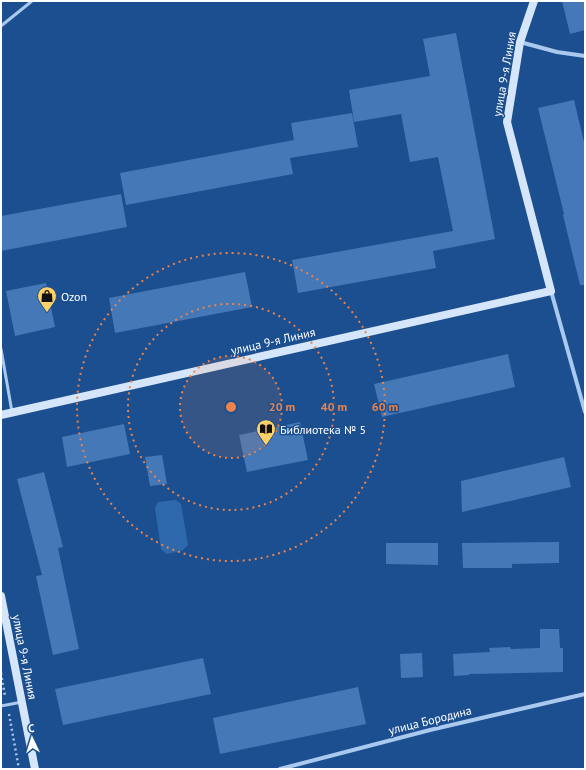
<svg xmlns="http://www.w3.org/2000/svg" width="586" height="770" viewBox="0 0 586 770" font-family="'PT Sans',sans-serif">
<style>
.green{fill:#2e69ad}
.building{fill:#4478b7}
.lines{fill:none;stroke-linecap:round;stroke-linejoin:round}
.path{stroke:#a9c9ee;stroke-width:2.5;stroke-dasharray:2 3;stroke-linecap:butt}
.lane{stroke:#a9c9ee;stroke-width:3}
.street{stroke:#a9c9ee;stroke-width:4}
.secondary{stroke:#d6e6fa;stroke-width:8}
.ring{fill:none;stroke:#ee8249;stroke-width:2;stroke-dasharray:2 4}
.labels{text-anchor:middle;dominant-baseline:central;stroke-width:3;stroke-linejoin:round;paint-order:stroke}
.street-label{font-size:12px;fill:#fff;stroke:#1b4f8f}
.poi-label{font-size:12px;fill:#fff;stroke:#1b4f8f;text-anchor:start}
.centre{fill:#ee8249;stroke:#1b4f8f;stroke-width:2}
.ring-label{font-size:12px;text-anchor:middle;font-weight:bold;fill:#ee8249;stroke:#1b4f8f;stroke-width:3;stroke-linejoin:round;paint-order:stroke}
</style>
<rect width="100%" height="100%" fill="#1b4f8f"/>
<path class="green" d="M 176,500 L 181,504 L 188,545 L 182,551 L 166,554 L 161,549 L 155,508 L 158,502 Z"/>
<path class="building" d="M 562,1 L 585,1 L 585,30 L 570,34 Z
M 456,33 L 495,239 L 433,251 L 436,268 L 298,293 L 292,260 L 453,231 L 438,157 L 410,162 L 401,114 L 354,122 L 349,90 L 430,76 L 423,39 Z
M 574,100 L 585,146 L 585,285 L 580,285 L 563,215 L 564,214 L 538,108 Z
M 352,113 L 358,147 L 290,158 L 293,174 L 126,205 L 120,173 L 294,140 L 291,123 Z
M 121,194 L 127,227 L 1,251 L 1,216 Z
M 245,272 L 252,307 L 115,333 L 109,298 Z
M 46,283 L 55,327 L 15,336 L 6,291 Z
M 508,354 L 515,387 L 382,417 L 374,384 Z
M 300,422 L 308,460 L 247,472 L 239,435 Z
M 124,424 L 130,454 L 67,467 L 62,437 Z
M 162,455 L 167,484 L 150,486 L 145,457 Z
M 564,457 L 571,487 L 462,512 L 461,481 Z
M 44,472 L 63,547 L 58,548 L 79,649 L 53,655 L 36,576 L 42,575 L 17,479 Z
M 559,542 L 559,563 L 512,564 L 512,568 L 463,568 L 462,543 Z
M 386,543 L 438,543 L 438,565 L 386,564 Z
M 540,629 L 559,629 L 560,648 L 563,648 L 563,672 L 469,674 L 469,675 L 454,676 L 453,654 L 490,652 L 489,648 L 510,647 L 511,649 L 540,648 Z
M 422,653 L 423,677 L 401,678 L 400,654 Z
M 203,658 L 211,694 L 63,725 L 55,689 Z
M 358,687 L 366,724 L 220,754 L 213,718 Z"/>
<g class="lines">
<path class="path" d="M 1,673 L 5,696
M 9,714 L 19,769"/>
<path class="lane" d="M 1,26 L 32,1
M 1,349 L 12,412
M 1,706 L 22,702"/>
<path class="street" d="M 520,42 L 557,52 L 585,56
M 551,291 L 585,412
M 280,769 L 430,730 L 585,694"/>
<path class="secondary" d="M 1,415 L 551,291 L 507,122 L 520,42 L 534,1
M 1,596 L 35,769"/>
</g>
<circle cx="231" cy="407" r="51" fill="#ee8249" fill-opacity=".12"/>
<g class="ring">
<circle cx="231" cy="407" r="51"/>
<circle cx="231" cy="407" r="103"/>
<circle cx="231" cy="407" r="154"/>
</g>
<defs>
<g id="shop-pin" transform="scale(1)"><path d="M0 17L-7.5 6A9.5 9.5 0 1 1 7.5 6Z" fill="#ffd166" stroke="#1b4f8f"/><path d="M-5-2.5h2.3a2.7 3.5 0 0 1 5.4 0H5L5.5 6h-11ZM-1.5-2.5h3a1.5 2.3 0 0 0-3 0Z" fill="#111"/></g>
<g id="library-pin" transform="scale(1)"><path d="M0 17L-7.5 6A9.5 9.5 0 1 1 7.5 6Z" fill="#ffd166" stroke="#1b4f8f"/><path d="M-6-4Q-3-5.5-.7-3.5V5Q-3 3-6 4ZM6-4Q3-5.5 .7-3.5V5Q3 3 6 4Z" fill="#111"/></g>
</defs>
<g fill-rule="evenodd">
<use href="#shop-pin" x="47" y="296"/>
<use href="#library-pin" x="266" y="429"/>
</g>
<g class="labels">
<g class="street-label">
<text transform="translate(504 74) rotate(-80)">улица 9-я Линия</text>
<text transform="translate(273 341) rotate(-13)">улица 9-я Линия</text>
<text transform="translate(25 657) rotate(79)">улица 9-я Линия</text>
<text transform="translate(430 720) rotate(-14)">улица Бородина</text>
</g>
<g class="poi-label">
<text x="61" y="296">Ozon</text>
<text x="280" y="429">Библиотека № 5</text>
</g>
</g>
<circle cx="231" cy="407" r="6" class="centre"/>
<g class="ring-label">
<text x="282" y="411">20 m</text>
<text x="334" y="411">40 m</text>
<text x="385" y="411">60 m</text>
</g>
<rect width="586" height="770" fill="none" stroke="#ffffff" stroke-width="4"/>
<g transform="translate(32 738) rotate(356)" stroke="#1b4f8f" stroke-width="3" paint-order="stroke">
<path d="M0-3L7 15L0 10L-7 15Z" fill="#ffffff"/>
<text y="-6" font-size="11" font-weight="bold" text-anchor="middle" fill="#ffffff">С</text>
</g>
</svg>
